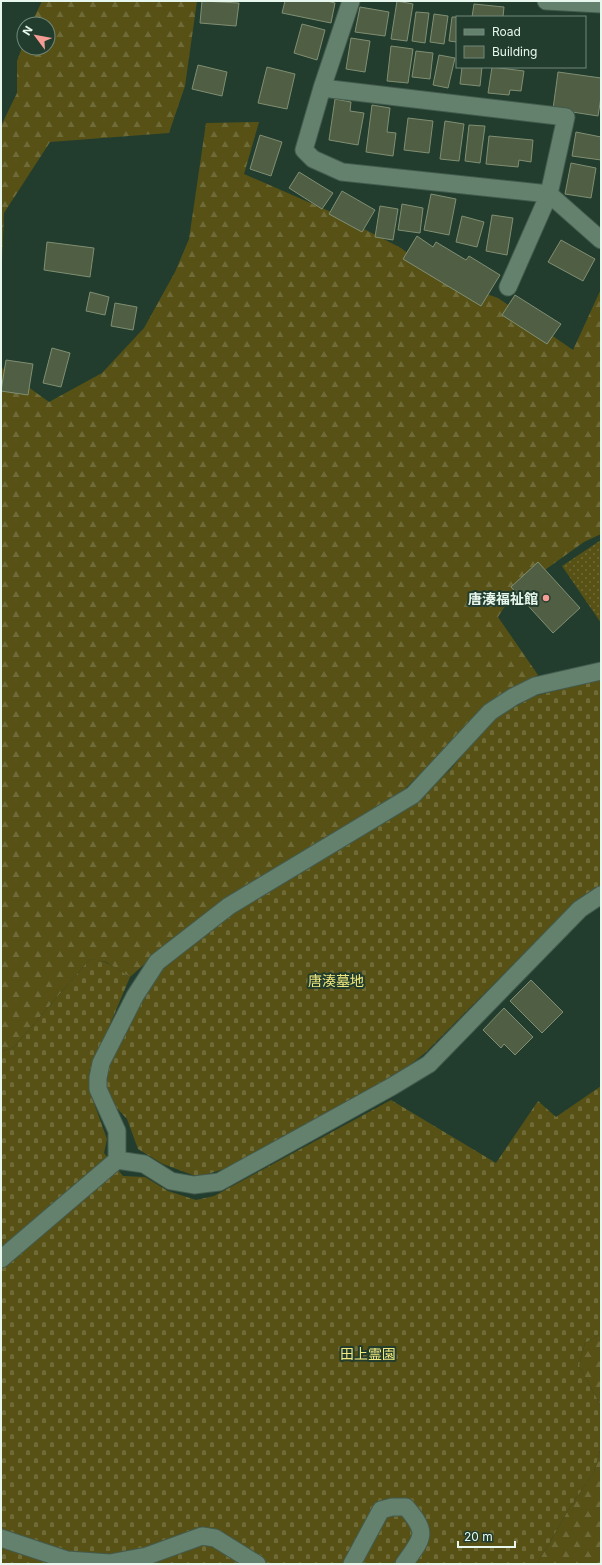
<svg xmlns="http://www.w3.org/2000/svg" width="602" height="1565" viewBox="0 0 602 1565" font-family="Inter,'Noto Sans JP',sans-serif">
<style>
.grass{fill:url(#grass-dots)}
.forest{fill:url(#forest-firs)}
.cemetery{fill:url(#cemetery-stones)}
.building{fill:#505e44;stroke:#808f73}
.lines{fill:none;stroke-linecap:round;stroke-linejoin:round}
.street-casing{stroke:#435b4d;stroke-width:19}
.street{stroke:#64816e;stroke-width:17}
.poi-dot{fill:#f59c95;stroke:#223d2d;stroke-width:1.5}
.labels{text-anchor:middle;dominant-baseline:central;stroke-width:4;stroke-linejoin:round;paint-order:stroke}
.poi-label{font-size:14px;font-weight:bold;fill:#e7f7ed;stroke:#223d2d;text-anchor:end}
.park-label{font-size:14px;fill:#f2e97e;stroke:#223d2d}
</style>
<defs>
<pattern id="grass-dots" width="8" height="8" patternUnits="userSpaceOnUse"><rect width="8" height="8" fill="#575116"/><path d="M2 2h.1M6 6h.1" fill="none" stroke="#6f6b38" stroke-width="1.8" stroke-linecap="round"/></pattern>
<pattern id="forest-firs" width="22" height="20" patternUnits="userSpaceOnUse"><rect width="22" height="20" fill="#575116"/><path d="M5 1l3.5 6h-7zM16 11l3.5 6h-7z" fill="#6f6b38"/></pattern>
<pattern id="cemetery-stones" width="16" height="16" patternUnits="userSpaceOnUse"><rect width="16" height="16" fill="#575116"/><path d="M2 7V4a2 2 0 0 1 4 0v3zM10 15v-3a2 2 0 0 1 4 0v3z" fill="#6f6b38"/></pattern>
</defs>
<rect width="100%" height="100%" fill="#223d2d"/>
<path class="grass" d="M 601,540 L 601,623 L 562,566 Z"/>
<path class="forest" d="M 42,1 L 197,1 L 185,86 L 169,133 L 50,142 L 4,213 L 1,284 L 1,126 L 17,93 L 17,61 L 24,42 L 24,48 L 48,48 L 48,24 L 31,24 Z
M 259,122 L 244,174 L 329,211 L 401,248 L 438,277 L 498,298 L 573,350 L 601,289 L 601,534 L 584,542 L 514,592 L 498,617 L 538,675 L 486,707 L 405,789 L 176,936 L 130,977 L 106,962 L 90,959 L 14,1047 L 1,1052 L 1,353 L 2,368 L 49,402 L 102,373 L 144,328 L 175,272 L 189,239 L 206,123 Z
M 601,1334 L 601,1406 L 579,1366 L 585,1343 Z
M 601,1447 L 601,1564 L 537,1564 L 570,1507 L 594,1472 Z"/>
<path class="cemetery" d="M 601,679 L 601,886 L 571,906 L 425,1053 L 397,1075 L 224,1169 L 198,1177 L 163,1164 L 138,1149 L 127,1119 L 114,1105 L 106,1088 L 109,1067 L 133,1015 L 161,966 L 243,906 L 413,804 L 450,770 L 492,719 L 535,696 Z
M 90,959 C 105,959 117,969 130,977 L 93,1065 L 89,1089 L 107,1139 L 104,1153 L 123,1176 L 145,1177 L 168,1191 L 196,1200 L 214,1196 L 391,1100 L 496,1163 L 538,1101 L 556,1117 L 601,1086 L 601,1334 L 585,1343 L 579,1366 L 601,1406 L 601,1447 L 594,1472 L 570,1507 L 537,1564 L 1,1564 L 1,1052 L 14,1047 Z"/>
<path class="building" d="M 202,1 L 239,3 L 236,26 L 200,23 Z
M 285,1 L 327,1 L 335,3 L 331,23 L 282,13 Z
M 397,1 L 413,4 L 407,41 L 391,39 Z
M 474,4 L 504,7 L 503,17 L 472,17 Z
M 360,7 L 389,12 L 385,36 L 355,32 Z
M 416,12 L 429,13 L 425,43 L 412,41 Z
M 434,14 L 448,16 L 444,44 L 430,42 Z
M 452,17 L 457,17 L 457,42 L 449,41 Z
M 302,24 L 325,30 L 317,60 L 294,53 Z
M 351,38 L 370,41 L 365,72 L 346,69 Z
M 391,46 L 413,49 L 408,83 L 387,81 Z
M 416,51 L 433,53 L 430,79 L 412,77 Z
M 439,55 L 455,58 L 448,88 L 433,85 Z
M 198,65 L 227,72 L 222,96 L 192,89 Z
M 267,67 L 295,74 L 287,109 L 258,103 Z
M 462,67 L 482,67 L 480,86 L 460,84 Z
M 492,67 L 524,71 L 521,91 L 510,90 L 509,95 L 488,93 Z
M 558,72 L 601,78 L 601,97 L 598,116 L 553,109 Z
M 335,99 L 351,102 L 350,111 L 364,113 L 358,145 L 329,140 Z
M 372,105 L 390,108 L 387,132 L 396,133 L 393,156 L 366,152 Z
M 408,118 L 433,121 L 429,153 L 404,150 Z
M 445,121 L 464,124 L 459,161 L 440,159 Z
M 469,125 L 485,126 L 480,163 L 465,161 Z
M 576,132 L 601,137 L 601,160 L 572,156 Z
M 260,135 L 282,142 L 271,176 L 250,169 Z
M 489,136 L 533,140 L 531,162 L 519,160 L 518,167 L 486,164 Z
M 571,163 L 596,168 L 591,198 L 565,194 Z
M 299,172 L 333,193 L 322,209 L 289,188 Z
M 342,191 L 375,210 L 362,232 L 329,214 Z
M 431,194 L 456,199 L 449,235 L 424,230 Z
M 402,204 L 423,208 L 420,233 L 398,230 Z
M 380,206 L 398,209 L 393,240 L 375,237 Z
M 492,215 L 513,218 L 507,255 L 486,251 Z
M 462,216 L 484,222 L 477,247 L 456,242 Z
M 417,236 L 433,247 L 436,242 L 466,260 L 469,256 L 500,275 L 481,306 L 403,259 Z
M 561,240 L 595,259 L 583,281 L 548,262 Z
M 47,242 L 94,248 L 90,277 L 44,270 Z
M 90,292 L 109,297 L 105,315 L 86,311 Z
M 515,295 L 561,324 L 547,344 L 502,315 Z
M 115,303 L 137,307 L 133,330 L 111,326 Z
M 52,348 L 70,353 L 61,387 L 43,383 Z
M 6,360 L 33,364 L 28,395 L 1,391 Z
M 538,562 L 580,608 L 553,633 L 511,587 Z
M 531,980 L 563,1012 L 542,1033 L 510,1001 Z
M 504,1008 L 533,1037 L 515,1055 L 504,1044 L 501,1048 L 483,1030 Z"/>
<g class="lines">
<g class="street-casing">
<path id="street" d="M 351,1 L 322,88 L 304,150 L 313,159 L 342,172 L 549,194 L 601,240
M 546,1 L 601,4
M 322,88 L 566,117 L 549,194 L 508,287
M 117,1160 L 117,1131 L 98,1089 L 98,1078 L 101,1063 L 135,996 L 157,962 L 229,906 L 413,795 L 490,712 L 513,697 L 535,686 L 601,671
M 1,1259 L 117,1160 L 144,1164 L 171,1181 L 194,1185 L 219,1182 L 391,1087 L 429,1064 L 580,909 L 601,895
M 1,1538 L 67,1560 L 110,1563 L 147,1556 L 202,1536 L 215,1538 L 257,1564
M 352,1564 L 381,1510 L 392,1507 L 406,1507 C 429,1534 423,1537 404,1564"/>
</g>
<use href="#street" class="street"/>
</g>
<circle class="poi-dot" cx="546" cy="598" r="4"/>
<g class="labels">
<g class="poi-label">
<text x="538" y="598">唐湊福祉館</text>
</g>
<g class="park-label">
<text x="336" y="980">唐湊墓地</text>
<text x="368" y="1353">田上霊園</text>
</g>
</g>
<rect width="602" height="1565" fill="none" stroke="#e7f7ed" stroke-width="4"/>
<rect x="456" y="16" width="130" height="52" fill="#223d2d" stroke="#71877a"/>
<rect x="464" y="29" width="20" height="6" fill="#64816e" stroke="#71877a"/>
<text x="492" y="36" font-size="12" fill="#e7f7ed">Road</text>
<rect x="464" y="46" width="20" height="12" fill="#505e44" stroke="#71877a"/>
<text x="492" y="56" font-size="12" fill="#e7f7ed">Building</text>
<g transform="translate(36 36) rotate(302)"><circle r="19" fill="#223d2d" stroke="#71877a"/>
<path d="M0-3L7 15L0 10L-7 15Z" fill="#f59c95"/>
<text y="-6" font-size="11" font-weight="bold" text-anchor="middle" fill="#e7f7ed">N</text>
</g>
<path d="M458 1541v6h57v-6" fill="none" stroke="#e7f7ed" stroke-width="2"/>
<text x="464" y="1541" font-size="12" fill="#e7f7ed" stroke="#223d2d" stroke-width="3" paint-order="stroke">20 m</text>
</svg>
